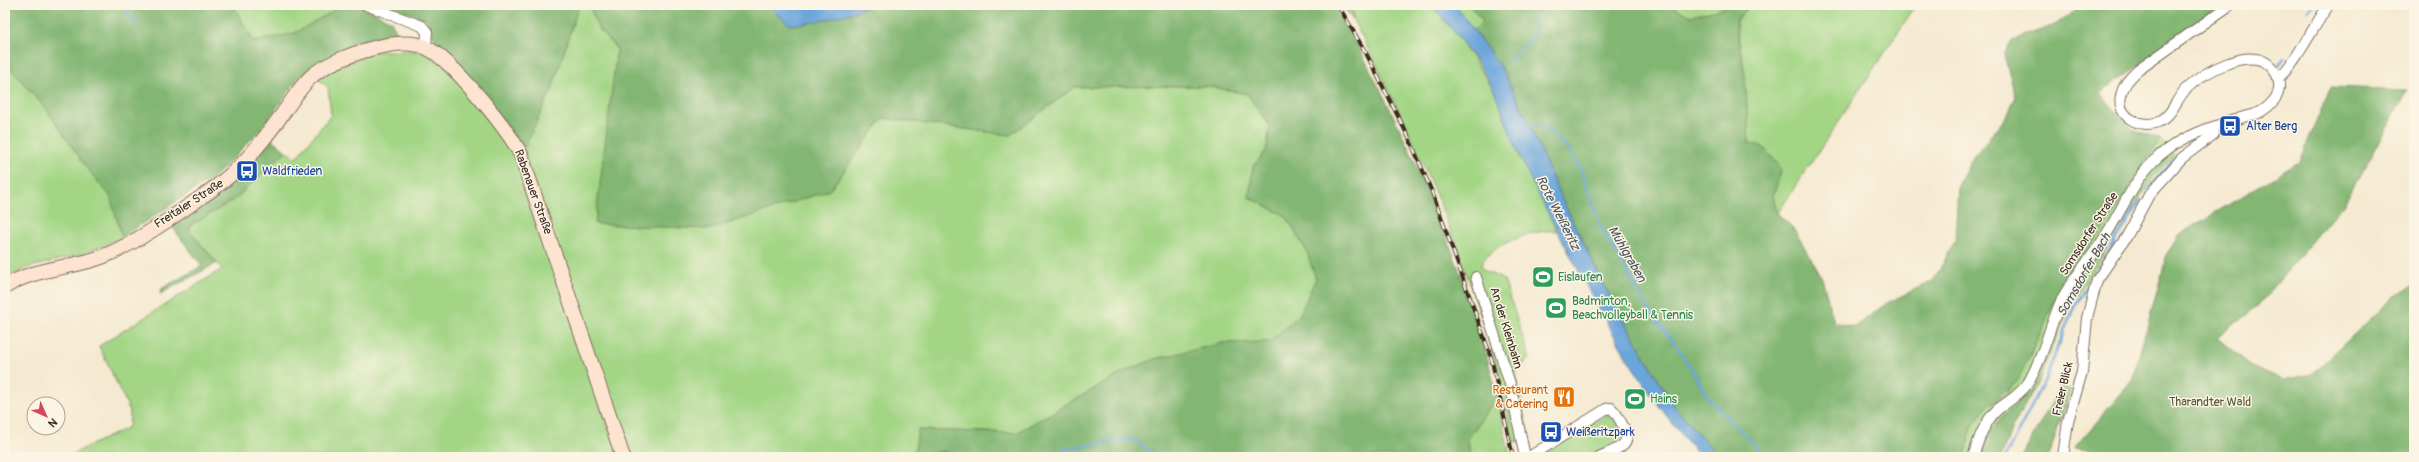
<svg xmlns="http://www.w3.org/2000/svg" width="2419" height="462" viewBox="0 0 2419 462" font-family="Pangolin,sans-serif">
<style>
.green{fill:#a3d585;stroke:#6f8052}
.forest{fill:#82b672;stroke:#5e7048}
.water{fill:#6ba5db;stroke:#53687c}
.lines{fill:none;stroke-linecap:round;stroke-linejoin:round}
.stream{stroke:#6ba5db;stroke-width:2.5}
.street-casing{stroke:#7c6d5d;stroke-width:12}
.secondary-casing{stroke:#7c6d5d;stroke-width:16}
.street{stroke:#fff;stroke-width:10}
.secondary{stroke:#fde4d1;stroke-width:14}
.rail-casing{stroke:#3b2a1e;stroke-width:4}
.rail{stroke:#fcf5e5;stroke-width:2.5;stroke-dasharray:8;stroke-linecap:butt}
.labels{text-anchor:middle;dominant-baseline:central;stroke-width:3;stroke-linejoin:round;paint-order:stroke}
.transit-label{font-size:12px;fill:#164399;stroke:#fcf5e5;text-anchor:start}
.street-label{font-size:12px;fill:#3b2a1e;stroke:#fcf5e5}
.leisure-label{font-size:12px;fill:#27864d;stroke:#fcf5e5;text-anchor:start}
.food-label{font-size:12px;fill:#c56008;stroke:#fcf5e5;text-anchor:end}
.park-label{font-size:12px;fill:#555538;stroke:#fcf5e5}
.water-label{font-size:13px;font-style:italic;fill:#4c5560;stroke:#fcf5e5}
</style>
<rect width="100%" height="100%" fill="#fcf5e5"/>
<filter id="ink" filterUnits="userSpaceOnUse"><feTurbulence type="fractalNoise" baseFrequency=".025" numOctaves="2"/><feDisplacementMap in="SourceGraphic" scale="8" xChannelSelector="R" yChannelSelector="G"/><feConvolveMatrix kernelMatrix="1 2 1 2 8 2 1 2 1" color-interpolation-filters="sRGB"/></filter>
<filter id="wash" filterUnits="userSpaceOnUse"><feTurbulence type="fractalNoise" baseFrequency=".012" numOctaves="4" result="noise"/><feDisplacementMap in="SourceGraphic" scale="16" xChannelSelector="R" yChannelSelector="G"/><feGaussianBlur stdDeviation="0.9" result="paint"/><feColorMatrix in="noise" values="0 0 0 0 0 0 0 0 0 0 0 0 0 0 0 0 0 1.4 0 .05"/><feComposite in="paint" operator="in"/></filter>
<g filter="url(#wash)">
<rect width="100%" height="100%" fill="#f5ead1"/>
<path class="green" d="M 233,5 L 334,5 L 333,11 L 295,33 L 254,42 Z
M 579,5 L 589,5 L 598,28 L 617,49 L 596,224 L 711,229 L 830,190 L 883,118 L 1010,135 L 1075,87 L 1208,86 L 1247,94 L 1270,126 L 1266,151 L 1253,167 L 1249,197 L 1286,216 L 1306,250 L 1316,279 L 1299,316 L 1269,342 L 1223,343 L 1155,359 L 1124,372 L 1016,433 L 918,430 L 914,457 L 628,457 L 523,150 L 552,89 Z
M 1352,5 L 1432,5 L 1456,33 L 1495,92 L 1519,155 L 1557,231 C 1539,228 1483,246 1481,267 L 1485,271 L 1504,280 L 1530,359 L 1515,370 L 1529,439 L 1513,442 C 1507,413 1502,383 1493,354 C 1458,238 1410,127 1353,20 Z
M 1455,5 L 1469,5 L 1483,21 L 1473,31 Z
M 1669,5 L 1726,5 L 1722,9 L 1691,16 Z
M 1751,5 L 1916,5 L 1777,214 L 1773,196 L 1782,169 L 1749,143 L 1745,75 L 1736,21 Z
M 377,51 L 421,51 L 445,66 L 515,150 L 619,457 L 66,457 L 129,427 L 130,411 L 99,346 L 222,269 L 189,230 L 191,225 L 234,200 L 286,151 L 296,158 L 331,115 L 328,87 L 317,78 L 323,73 Z
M 5,62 L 47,110 L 86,167 L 111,196 L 122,237 L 84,254 L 26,268 L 5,279 Z
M 2160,139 L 2175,155 L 2153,177 L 2070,306 L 2036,386 L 2020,403 L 2002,417 L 1991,432 L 1981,457 L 1965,457 L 1972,425 L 1988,406 L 2006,394 L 2032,352 L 2057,296 L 2106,225 Z
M 1497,396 L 1510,457 L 1470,457 L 1468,439 Z
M 1608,414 C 1615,418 1623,431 1621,440 L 1617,443 L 1590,457 L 1539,457 Z"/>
<path class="forest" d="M 5,5 L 233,5 L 254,42 L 295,33 L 333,11 L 334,5 L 360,5 L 391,21 L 401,40 L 300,76 L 260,130 L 217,175 L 122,237 L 110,196 L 86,167 L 47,110 L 5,62 Z
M 379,5 L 579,5 L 552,89 L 523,150 L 440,51 L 426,19 C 411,12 395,11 379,5 Z
M 589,5 L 771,5 L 773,10 L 852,14 L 870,5 L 1333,5 C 1353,32 1366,63 1382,93 C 1429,186 1473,294 1497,396 L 1468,439 L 1470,457 L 914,457 L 918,430 L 1016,433 L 1124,372 L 1155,359 L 1223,343 L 1269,342 L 1299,316 L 1316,278 L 1306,250 L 1286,216 L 1249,197 L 1253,167 L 1266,151 L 1270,126 L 1247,94 L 1208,86 L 1075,87 L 1010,135 L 883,118 L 830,190 L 711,229 L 595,224 L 617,49 L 598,28 Z
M 1342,5 L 1352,5 L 1353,20 Z
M 1469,5 L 1669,5 L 1691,16 L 1722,9 L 1726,5 L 1750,5 L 1735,21 L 1745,75 L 1749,143 L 1762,146 L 1782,169 L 1773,196 L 1777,213 L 1794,229 L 1822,278 L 1834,322 L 1854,327 L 1887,303 L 1934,280 L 1955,241 L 1958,186 L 1973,157 L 2007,116 L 2016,97 L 2004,55 L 2012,40 L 2055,25 L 2082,5 L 2223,5 L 2100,93 L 2132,129 L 2160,139 L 2106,225 L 2057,296 L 2017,382 L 1988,406 L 1972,425 L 1965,457 L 1719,457 L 1673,405 L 1608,293 L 1556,187 L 1529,123 L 1502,69 L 1473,31 L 1483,21 Z
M 2331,87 L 2408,90 L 2345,202 L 2259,305 L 2217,338 L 2250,365 L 2283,380 L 2312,374 L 2394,297 L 2414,285 L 2414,457 L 2133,457 L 2074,448 L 2132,381 L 2167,255 L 2180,234 L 2299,162 Z
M 270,138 L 286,151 L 234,200 L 191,225 L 189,230 L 217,263 L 160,294 L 161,289 L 202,266 L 169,223 Z
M 2036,386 L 2013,426 L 2001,457 L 1981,457 C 1986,425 2015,408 2036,386 Z
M 2060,387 L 2071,390 L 2048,457 L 2022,457 Z"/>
<path class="water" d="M 771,5 L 870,5 C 844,17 818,22 790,25 L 773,10 Z
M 1432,5 L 1455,5 L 1502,69 L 1529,123 L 1556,187 L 1608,293 L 1673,405 L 1719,457 L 1702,457 C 1649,403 1613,335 1577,268 C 1558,231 1537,194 1519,155 C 1510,135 1504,113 1495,93 C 1482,64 1452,30 1432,5 Z
M 945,451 L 957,457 L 930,457 L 930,454 Z"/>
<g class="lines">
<path class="stream" d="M 124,5 L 128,14 L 137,25
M 2308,10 L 2312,5
M 1509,61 C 1528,43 1539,33 1536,5
M 2278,66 L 2284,57
M 1527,124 L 1536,124 L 1548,130 L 1570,151 L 1581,170 L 1600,226 L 1649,310 L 1682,354 L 1710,400 L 1759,449 L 1771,457
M 2148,189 L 2176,157
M 1031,457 L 1075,447 L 1133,439 L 1159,457
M 2005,457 L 2045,380 L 2073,309 L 2141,200"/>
</g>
</g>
<g filter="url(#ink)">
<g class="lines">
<g class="street-casing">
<path id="street" d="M 366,5 L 422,26 L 427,32 L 426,47
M 2278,77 C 2292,71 2316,21 2329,5
M 1476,277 L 1510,384 L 1525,457
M 1529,457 L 1606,409 L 1611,408 C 1617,413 1620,420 1623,426 C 1635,446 1614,450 1599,457
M 1973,457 C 1978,441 1984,422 1997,410 C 2007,402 2020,395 2028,383 C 2044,357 2049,326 2062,299 C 2073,278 2090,260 2103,240 C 2121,212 2134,178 2159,156 C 2181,136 2214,126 2241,118 C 2248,115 2256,115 2262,111 C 2270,106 2279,97 2279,87 C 2280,78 2275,70 2268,64 C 2247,48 2204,72 2187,88 C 2176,98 2173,116 2158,122 C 2141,129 2116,117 2121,96 C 2123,85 2129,79 2137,71 L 2230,5
M 2063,457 L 2068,421 L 2082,372 L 2087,318 L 2097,280 L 2127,236 L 2149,195 L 2182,158 L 2214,134 L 2214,127"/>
</g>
<g class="secondary-casing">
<path id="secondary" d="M 5,287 C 34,267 72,269 104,256 C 138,242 177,214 207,193 C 239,172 261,144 283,113 C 292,101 301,85 313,75 C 335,57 400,34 427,48 C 452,60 508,129 521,155 L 623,457"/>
</g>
<use href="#street" class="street"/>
<use href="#secondary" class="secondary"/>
<g class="rail-casing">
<path id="rail" d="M 1338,5 L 1366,53 L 1409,138 L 1432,192 L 1491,357 L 1513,457"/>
</g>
<use href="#rail" class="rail"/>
</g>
</g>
<defs>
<g id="bus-square" transform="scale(1.15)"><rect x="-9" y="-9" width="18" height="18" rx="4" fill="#1a4fb4" stroke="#fcf5e5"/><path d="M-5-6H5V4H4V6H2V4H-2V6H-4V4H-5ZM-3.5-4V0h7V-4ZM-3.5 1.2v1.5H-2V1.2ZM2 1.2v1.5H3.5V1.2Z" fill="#fff"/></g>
<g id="stadium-square" transform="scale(1.15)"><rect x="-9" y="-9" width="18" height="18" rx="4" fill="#2e9e5b" stroke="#fcf5e5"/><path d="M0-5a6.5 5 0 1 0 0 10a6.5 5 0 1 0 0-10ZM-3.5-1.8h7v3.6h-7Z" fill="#fff"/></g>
<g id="restaurant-square" transform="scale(1.15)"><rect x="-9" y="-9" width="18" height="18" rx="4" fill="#e8710a" stroke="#fcf5e5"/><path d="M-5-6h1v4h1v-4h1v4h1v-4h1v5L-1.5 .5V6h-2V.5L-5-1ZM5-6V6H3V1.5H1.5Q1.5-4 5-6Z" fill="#fff"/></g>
</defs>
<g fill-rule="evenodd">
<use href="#bus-square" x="2230" y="126"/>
<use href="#bus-square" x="247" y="171"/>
<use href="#stadium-square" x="1543" y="277"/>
<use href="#stadium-square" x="1556" y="308"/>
<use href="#restaurant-square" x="1564" y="397"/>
<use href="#stadium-square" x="1635" y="399"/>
<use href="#bus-square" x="1551" y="432"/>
</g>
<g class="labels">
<g class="transit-label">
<text x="2246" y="126">Alter Berg</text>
<text x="262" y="171">Waldfrieden</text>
<text x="1566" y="432">Weißeritzpark</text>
</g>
<g class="street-label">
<text transform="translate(533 192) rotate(70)">Rabenauer Straße</text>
<text transform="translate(189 204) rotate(-33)">Freitaler Straße</text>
<text transform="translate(2089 234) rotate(-57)">Somsdorfer Straße</text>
<text transform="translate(1506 328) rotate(73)">An der Kleinbahn</text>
<text transform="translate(2063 389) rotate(-77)">Freier Blick</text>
</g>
<g class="leisure-label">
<text x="1558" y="277">Eislaufen</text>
<text x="1572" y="301">Badminton,<tspan x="1572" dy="14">Beachvolleyball &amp; Tennis</tspan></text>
<text x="1650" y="399">Hains</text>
</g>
<g class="food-label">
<text x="1548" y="390">Restaurant<tspan x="1548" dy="14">&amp; Catering</tspan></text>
</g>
<g class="park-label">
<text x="2210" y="402">Tharandter Wald</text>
</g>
<g class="water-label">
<text transform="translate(1558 213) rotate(63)">Rote Weißeritz</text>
<text transform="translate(1627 254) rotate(60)">Mühlgraben</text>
<text transform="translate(2084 275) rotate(-60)">Somsdorfer Bach</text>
</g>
</g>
<rect width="2419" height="462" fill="none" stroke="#fcf5e5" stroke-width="20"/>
<g transform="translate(46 416) rotate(135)"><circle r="19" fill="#fcf5e5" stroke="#afa495"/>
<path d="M0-3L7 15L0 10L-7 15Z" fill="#d1495b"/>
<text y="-6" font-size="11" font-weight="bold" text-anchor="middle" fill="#3b2a1e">N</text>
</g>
</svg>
